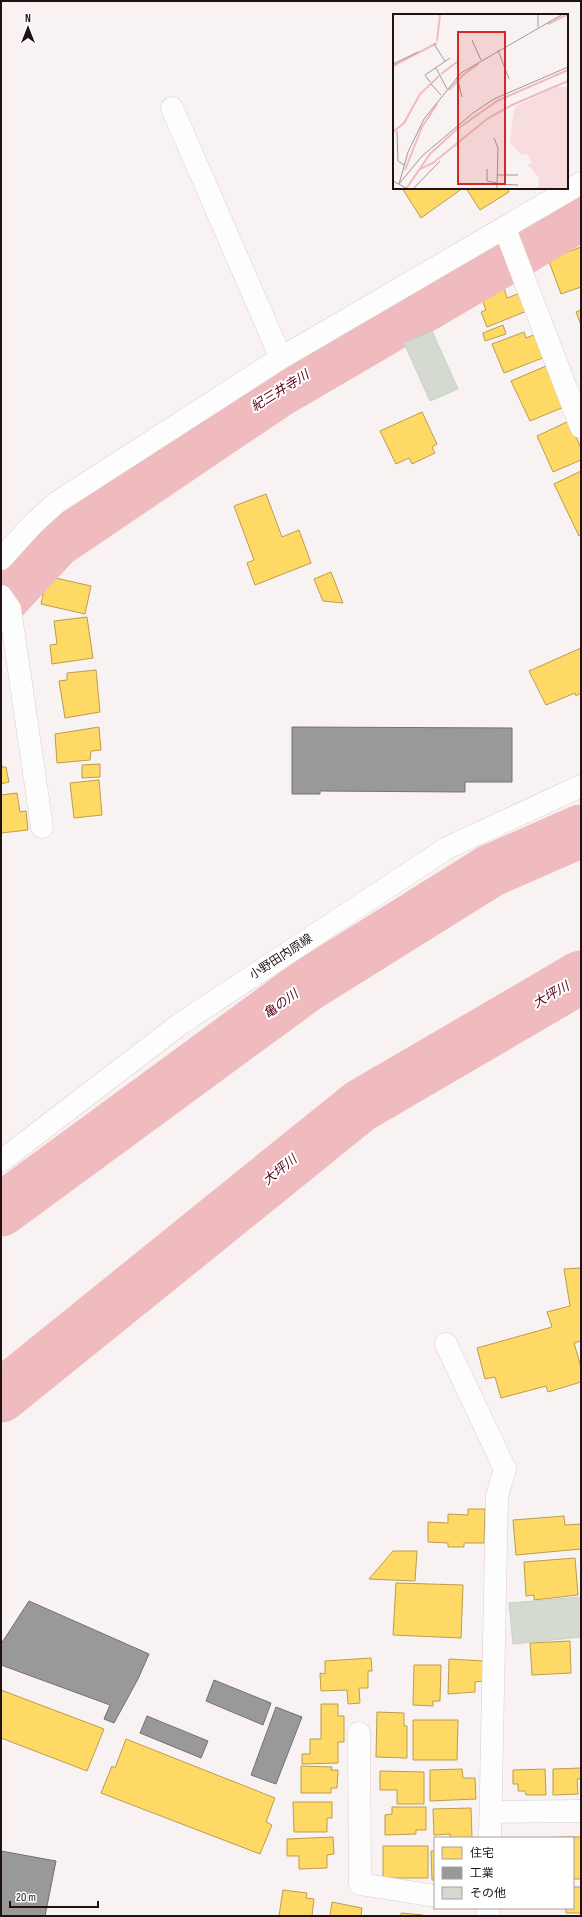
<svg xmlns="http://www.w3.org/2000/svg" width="582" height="1917" viewBox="0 0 582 1917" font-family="'Sofia Sans Condensed','Noto Sans JP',sans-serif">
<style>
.homes{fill:#ffd966;stroke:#bc9d4d}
.industry{fill:#999;stroke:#757071}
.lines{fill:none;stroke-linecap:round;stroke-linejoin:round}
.river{stroke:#f0bbbe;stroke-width:53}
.building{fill:#d5dad1;stroke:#cdcfca}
.minor-casing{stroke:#d9cfd0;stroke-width:23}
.secondary-casing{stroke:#d9cfd0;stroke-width:23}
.minor{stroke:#fefdfd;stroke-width:22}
.secondary{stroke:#fefdfd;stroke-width:22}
.labels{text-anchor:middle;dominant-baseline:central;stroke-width:4;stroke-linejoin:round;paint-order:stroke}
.street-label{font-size:12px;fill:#201213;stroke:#fff}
.water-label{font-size:13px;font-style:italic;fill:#590119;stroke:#fff}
.inset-river{fill:none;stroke:#f0bbbe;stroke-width:2}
.inset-road{fill:none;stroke:#a29899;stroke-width:1}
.view{fill:#d62828;fill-opacity:0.15;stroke:#d62828;stroke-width:2}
.inset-edge{fill:none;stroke:#201213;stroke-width:2}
</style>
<rect width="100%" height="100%" fill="#f8f2f3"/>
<path class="homes" d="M 402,188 L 463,188 L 421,218 Z
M 466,188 L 507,188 L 509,192 L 480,210 Z
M 581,247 L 581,287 L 561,294 L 548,259 Z
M 504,288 L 507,298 L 520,293 L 527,311 L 487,327 L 481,312 L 486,310 L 481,297 Z
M 581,310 L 581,325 L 576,312 Z
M 503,325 L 506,334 L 485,341 L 483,333 Z
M 524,332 L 526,338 L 536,334 L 545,357 L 504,373 L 492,344 Z
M 546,366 L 564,407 L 530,421 L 511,381 Z
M 422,412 L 437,444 L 432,447 L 435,453 L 412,464 L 409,458 L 396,464 L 380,431 Z
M 569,421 L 581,448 L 581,460 L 553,472 L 537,436 Z
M 581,471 L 581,535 L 579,536 L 554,484 Z
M 266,494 L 282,537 L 299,530 L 311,563 L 255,585 L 247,563 L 254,560 L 234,506 Z
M 331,572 L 343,603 L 323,601 L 314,579 Z
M 47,576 L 91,586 L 85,614 L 41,604 Z
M 87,617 L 93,658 L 52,664 L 50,645 L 57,644 L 54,621 Z
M 581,648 L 581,693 L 576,696 L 575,693 L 546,705 L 529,671 Z
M 96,670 L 100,712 L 65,718 L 59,681 L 67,680 L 67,673 Z
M 99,727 L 101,750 L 91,751 L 90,760 L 57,763 L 55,734 Z
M 1,760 L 2,767 L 6,767 L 9,782 L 1,784 Z
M 100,764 L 100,777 L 82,778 L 82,765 Z
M 99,780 L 102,815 L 74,818 L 70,783 Z
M 17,793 L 20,812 L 26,811 L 28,830 L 1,833 L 1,795 Z
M 581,1268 L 581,1341 L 574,1343 L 581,1367 L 581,1382 L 548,1392 L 546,1386 L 501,1398 L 495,1377 L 485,1379 L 477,1348 L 552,1327 L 547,1312 L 570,1306 L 564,1269 Z
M 468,1509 L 485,1509 L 484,1543 L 464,1543 L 464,1547 L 448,1547 L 448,1543 L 428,1542 L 428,1522 L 448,1523 L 448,1514 L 468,1515 Z
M 564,1516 L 565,1525 L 581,1524 L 581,1549 L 516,1555 L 513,1520 Z
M 393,1551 L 417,1551 L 415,1581 L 369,1579 Z
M 575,1558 L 578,1595 L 534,1600 L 534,1595 L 526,1596 L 524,1562 Z
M 396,1583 L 463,1585 L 461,1638 L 393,1635 Z
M 570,1641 L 571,1673 L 532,1675 L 530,1643 Z
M 371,1658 L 372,1671 L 368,1671 L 368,1688 L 359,1688 L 360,1703 L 348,1704 L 347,1690 L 321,1691 L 320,1673 L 325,1674 L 325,1661 Z
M 449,1659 L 484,1661 L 484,1681 L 475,1682 L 475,1692 L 448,1694 Z
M 414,1665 L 441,1665 L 440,1701 L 433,1701 L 433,1706 L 413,1705 Z
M 1,1690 L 104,1729 L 87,1771 L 1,1738 Z
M 321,1704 L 338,1704 L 338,1716 L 344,1716 L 344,1742 L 338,1742 L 338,1763 L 302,1764 L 302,1754 L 310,1754 L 310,1739 L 321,1739 Z
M 377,1712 L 404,1713 L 404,1726 L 407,1726 L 407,1758 L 376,1757 Z
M 413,1720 L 458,1720 L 457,1760 L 413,1760 Z
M 126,1739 L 275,1798 L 266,1822 L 272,1825 L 260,1854 L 101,1793 L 112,1766 L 115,1768 Z
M 301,1766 L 332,1767 L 331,1770 L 338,1770 L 337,1788 L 331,1788 L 331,1793 L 301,1793 Z
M 581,1768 L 581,1779 L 577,1779 L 578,1794 L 553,1795 L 553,1769 Z
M 462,1769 L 463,1778 L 475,1778 L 476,1799 L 430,1801 L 430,1770 Z
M 545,1769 L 546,1795 L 526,1795 L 525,1791 L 518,1791 L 518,1784 L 513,1784 L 513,1770 Z
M 380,1771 L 424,1772 L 424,1804 L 397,1804 L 397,1790 L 380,1790 Z
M 293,1802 L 332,1802 L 332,1818 L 327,1818 L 327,1832 L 294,1832 Z
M 392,1807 L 426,1807 L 426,1830 L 416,1830 L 416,1834 L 385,1835 L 385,1815 L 392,1814 Z
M 471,1808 L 472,1838 L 450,1838 L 450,1834 L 434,1835 L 433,1809 Z
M 333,1837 L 334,1854 L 327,1855 L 327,1868 L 299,1869 L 299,1856 L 287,1856 L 287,1839 Z
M 564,1837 L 581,1837 L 581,1879 L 573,1879 L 573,1838 L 541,1838 Z
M 383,1846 L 428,1846 L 428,1878 L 383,1878 Z
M 431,1851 L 435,1851 L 435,1880 L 432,1880 Z
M 573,1887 L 581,1887 L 581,1913 L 566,1913 L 566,1908 L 573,1908 Z
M 283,1890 L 307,1893 L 306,1898 L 314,1899 L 312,1916 L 279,1916 Z
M 332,1902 L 362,1908 L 361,1916 L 330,1916 Z
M 401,1913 L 423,1915 L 423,1916 L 401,1916 Z"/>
<path class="industry" d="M 292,727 L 512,728 L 512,782 L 465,782 L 465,792 L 320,791 L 320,794 L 292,794 Z
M 29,1601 L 149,1654 L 138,1679 L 114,1723 L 104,1719 L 110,1705 L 1,1665 L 1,1644 Z
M 214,1680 L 271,1703 L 263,1725 L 206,1701 Z
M 276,1707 L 302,1717 L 276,1784 L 251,1775 Z
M 147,1716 L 208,1741 L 201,1758 L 140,1733 Z
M 1,1851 L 56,1861 L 45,1916 L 1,1916 Z"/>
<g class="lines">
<path class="river" d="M 1,600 L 56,541 L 275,393 L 581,214
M 1,1210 L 306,986 L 490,871 L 581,831
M 1,1396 L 360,1106 L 581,977"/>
</g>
<path class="building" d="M 432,331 L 458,389 L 430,401 L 404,343 Z
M 581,1597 L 581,1637 L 513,1644 L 509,1603 Z"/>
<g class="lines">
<g class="minor-casing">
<path id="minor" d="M 172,108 L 281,358
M 505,229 L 581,427
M 1,559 L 32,525 L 56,503 L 281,358 L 581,183
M 1,596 L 10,609 L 42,827
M 446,1344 L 505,1469 L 497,1496 L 490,1838
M 359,1733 L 360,1884 L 435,1896
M 491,1812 L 581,1811
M 488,1908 L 488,1916"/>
</g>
<g class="secondary-casing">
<path id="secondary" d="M 1,1161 L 180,1024 L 447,848 L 581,786"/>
</g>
<use href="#minor" class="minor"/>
<use href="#secondary" class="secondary"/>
</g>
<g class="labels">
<g class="street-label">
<text transform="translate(281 957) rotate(-33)">小野田内原線</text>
</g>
<g class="water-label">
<text transform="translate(280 391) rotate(-32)">紀三井寺川</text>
<text transform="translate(551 995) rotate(-30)">大坪川</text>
<text transform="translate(281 1004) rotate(-36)">亀の川</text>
<text transform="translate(280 1170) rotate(-39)">大坪川</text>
</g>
</g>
<g transform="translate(393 14)">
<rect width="175" height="175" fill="#f8f2f3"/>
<path d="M 164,73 L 175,73 L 175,175 L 143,175 L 146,171 L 146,164 L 135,151 L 139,148 L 135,141 L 127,140 L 117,129 L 120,101 L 123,92 Z" fill="#f7ddde"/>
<path class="inset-river" d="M 155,10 L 175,0M 44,27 L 47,0M 0,52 L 44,29M 48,60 L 64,48M 56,76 L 70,61 L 85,50M 29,113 L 44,90M 0,118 L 11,109 L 27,80 L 46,62M 27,155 L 40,149 L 94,105 L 119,91 L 175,67M 12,156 L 29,113M 13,175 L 37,140 L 63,116 L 104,87 L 175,56"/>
<path class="inset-road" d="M 145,13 L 145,0M 79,26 L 88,46M 41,30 L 52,47M 105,36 L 116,65M 0,50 L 25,38M 43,54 L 54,75M 64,63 L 69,83M 37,68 L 32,61 L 57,44M 38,70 L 48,81M 4,117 L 5,147 L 11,151M 101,124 L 105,134 L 104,170M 94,155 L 94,167 L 104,169M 104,161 L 125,161M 0,167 L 15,175M 6,170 L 15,138 L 31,105 L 68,59 L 170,0M 6,170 L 29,142 L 80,99 L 101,85 L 175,53M 20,175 L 47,147M 104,175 L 104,170 L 125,171"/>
<path class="view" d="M 65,18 L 112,18 L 112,170 L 65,170 Z"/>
<rect width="175" height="175" class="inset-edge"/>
</g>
<rect width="582" height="1917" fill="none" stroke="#201213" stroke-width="4"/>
<rect x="434" y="1837" width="140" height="72" fill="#ffffff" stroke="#a6a0a1"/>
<rect x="442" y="1847" width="20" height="12" fill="#ffd966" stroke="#a6a0a1"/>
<text x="470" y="1857" font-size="12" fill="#201213">住宅</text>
<rect x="442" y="1867" width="20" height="12" fill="#999999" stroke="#a6a0a1"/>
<text x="470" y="1877" font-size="12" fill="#201213">工業</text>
<rect x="442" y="1887" width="20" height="12" fill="#d5dad1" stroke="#a6a0a1"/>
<text x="470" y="1897" font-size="12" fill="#201213">その他</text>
<g transform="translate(28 28)" stroke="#ffffff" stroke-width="3" paint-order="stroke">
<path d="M0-3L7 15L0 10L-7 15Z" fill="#201213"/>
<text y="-6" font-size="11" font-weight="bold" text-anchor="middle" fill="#201213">N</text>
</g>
<path d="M10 1901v6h88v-6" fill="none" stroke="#201213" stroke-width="2"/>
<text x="16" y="1901" font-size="12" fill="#201213" stroke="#ffffff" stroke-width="3" paint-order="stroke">20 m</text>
</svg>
